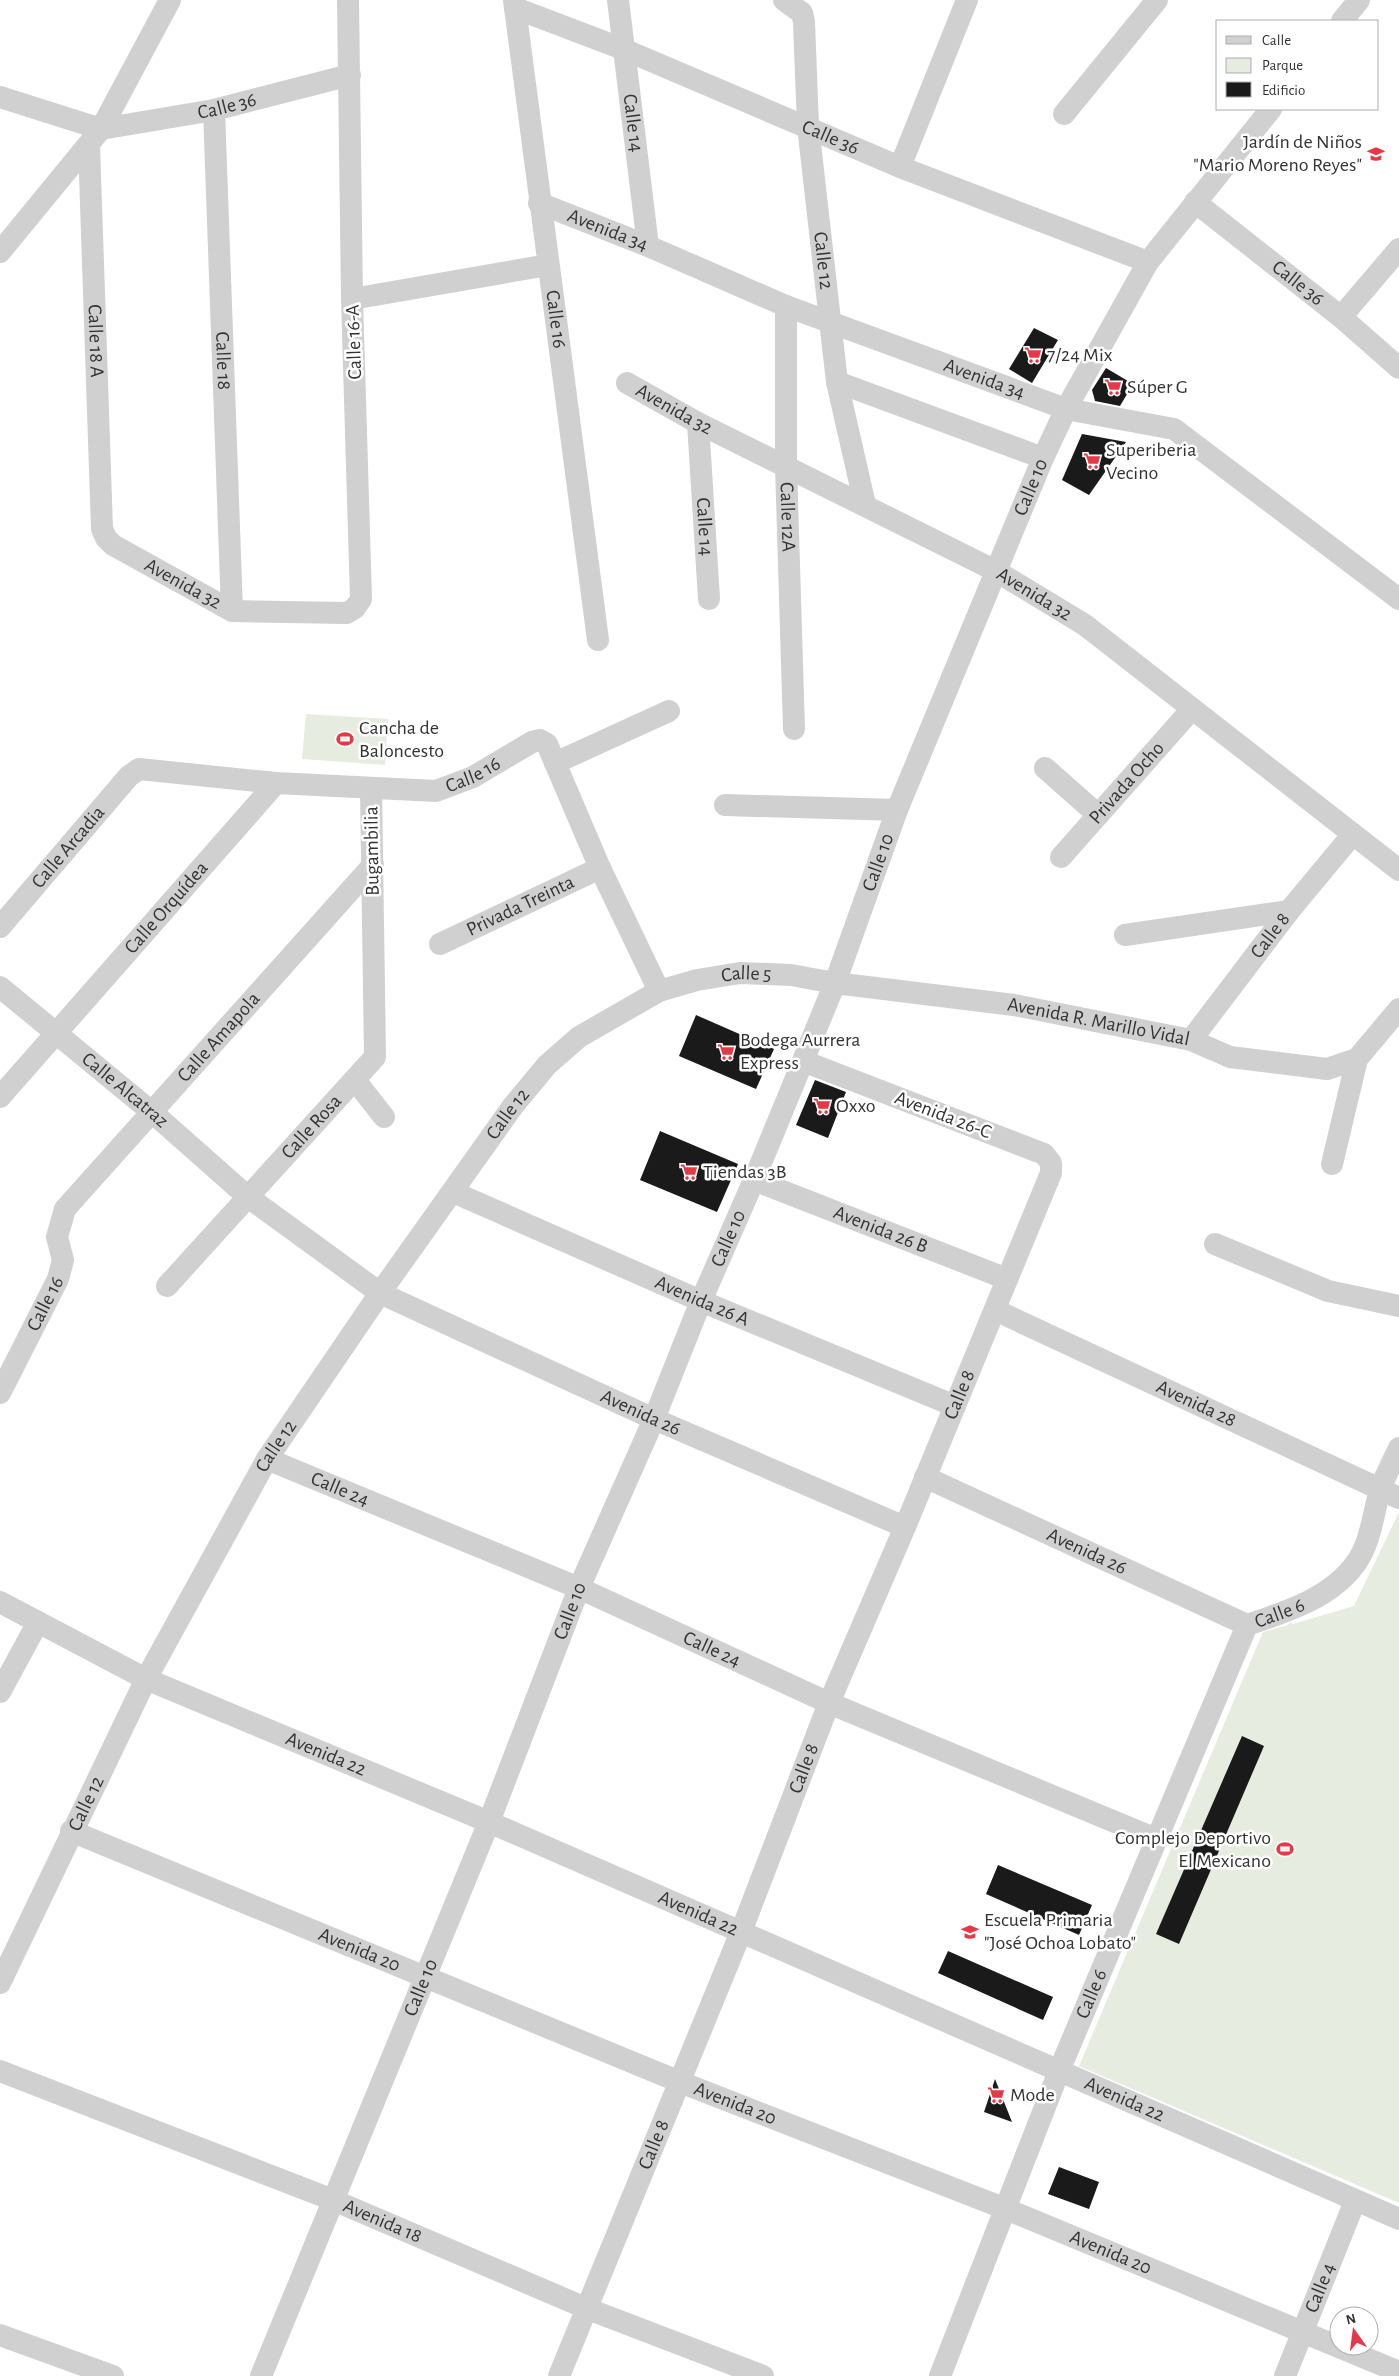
<svg xmlns="http://www.w3.org/2000/svg" width="1399" height="2376" viewBox="0 0 1399 2376" font-family="'Alegreya Sans',sans-serif">
<style>
.green{fill:#e6ecdf}
.building{fill:#1a1a1a}
.lines{fill:none;stroke-linecap:round;stroke-linejoin:round}
.street{stroke:#d0d0d0;stroke-width:22}
.labels{text-anchor:middle;dominant-baseline:central;stroke-width:5;stroke-linejoin:round;paint-order:stroke}
.street-label{font-size:20px;fill:#333;stroke:#fff}
.poi-label{font-size:20px;fill:#333;stroke:#fff;text-anchor:start}
</style>
<rect width="100%" height="100%" fill="#fff"/>
<path class="green" d="M 306,714 L 388,719 L 385,765 L 302,759 Z
M 1399,1512 L 1399,2203 L 1079,2066 L 1263,1632 L 1288,1625 L 1290,1622 L 1293,1624 L 1354,1606 Z"/>
<path class="building" d="M 1034,328 L 1058,340 L 1032,383 L 1009,369 Z
M 1106,368 L 1133,384 L 1120,406 L 1095,401 L 1092,390 Z
M 1082,434 L 1126,442 L 1089,495 L 1062,480 Z
M 696,1015 L 774,1049 L 756,1089 L 679,1056 Z
M 815,1080 L 846,1092 L 828,1138 L 796,1125 Z
M 660,1131 L 738,1164 L 717,1212 L 640,1180 Z
M 1242,1736 L 1264,1746 L 1179,1944 L 1156,1934 Z
M 998,1865 L 1092,1905 L 1079,1935 L 986,1894 Z
M 948,1951 L 1053,1997 L 1043,2020 L 938,1973 Z
M 995,2079 L 1012,2122 L 984,2112 Z
M 1059,2167 L 1099,2182 L 1089,2209 L 1048,2194 Z"/>
<g class="lines">
<g class="street">
<path id="s1" d="M 514,0 L 598,640"/>
<path id="s2" d="M 618,0 L 648,246"/>
<path id="s3" d="M 784,0 L 802,13 L 804,22 L 808,126 L 837,382 L 865,505"/>
<path id="s4" d="M 515,8 L 623,49 L 900,167 L 1148,262"/>
<path d="M 1342,21 L 1359,0"/>
<path id="s5" d="M 0,97 L 101,129 L 214,110 L 350,75"/>
<path id="s6" d="M 214,110 L 232,611"/>
<path d="M 1064,114 L 1157,0"/>
<path id="s7" d="M 89,145 L 102,529 L 106,538 L 113,545 L 232,611 L 347,613 L 355,608 L 361,599 L 352,299 L 348,0"/>
<path d="M 900,167 L 967,0"/>
<path id="s8" d="M 1195,202 L 1341,317 L 1399,368"/>
<path id="s9" d="M 539,203 L 648,246 L 786,306 L 1066,409 L 1174,429 L 1399,599"/>
<path d="M 0,252 L 101,129 L 170,0"/>
<path d="M 352,299 L 548,265"/>
<path id="s10" d="M 786,306 L 786,466 L 794,729"/>
<path d="M 1341,317 L 1399,249"/>
<path d="M 837,382 L 1043,458"/>
<path id="s11" d="M 627,383 L 698,423 L 996,571 L 1085,625 L 1399,870"/>
<path id="s12" d="M 698,423 L 709,599"/>
<path d="M 555,763 L 669,711"/>
<path d="M 1045,768 L 1098,815"/>
<path d="M 725,805 L 897,810"/>
<path id="s13" d="M 1061,857 L 1192,709"/>
<path id="s14" d="M 0,927 L 129,776 L 139,769 L 276,783 L 436,791 L 473,777 L 532,742 L 540,740 L 547,744 L 600,868 L 659,991"/>
<path d="M 1125,935 L 1289,911"/>
<path id="s15" d="M 440,944 L 600,868"/>
<path id="s16" d="M 0,987 L 153,1113 L 248,1197 L 380,1293 L 654,1419 L 905,1527"/>
<path id="s17" d="M 1191,1040 L 1289,911 L 1353,834"/>
<path d="M 355,1080 L 384,1117"/>
<path id="s18" d="M 0,1097 L 276,783"/>
<path d="M 1332,1164 L 1357,1059 L 1399,1009"/>
<path id="s19" d="M 754,1180 L 1007,1279"/>
<path id="s20" d="M 453,1192 L 701,1301 L 955,1406"/>
<path d="M 1215,1244 L 1328,1291 L 1399,1306"/>
<path id="s21" d="M 167,1286 L 375,1057 L 371,788"/>
<path id="s22" d="M 995,1310 L 1399,1498"/>
<path id="s23" d="M 0,1393 L 58,1279 L 63,1260 L 57,1237 L 65,1209 L 373,865"/>
<path id="s24" d="M 267,1459 L 579,1588 L 829,1703 L 1156,1839"/>
<path id="s25" d="M 925,1477 L 1247,1625"/>
<path id="s26" d="M 0,1602 L 146,1679 L 489,1822 L 1399,2219"/>
<path d="M 0,1692 L 38,1622"/>
<path id="s27" d="M 71,1831 L 680,2082 L 1006,2209 L 1399,2372"/>
<path id="s28" d="M 0,1983 L 146,1679 L 267,1459 L 380,1293 L 513,1106 L 547,1065 L 579,1037 L 659,991 L 697,980 L 740,973 L 791,975 L 835,983 L 1014,1005 L 1191,1040 L 1230,1057 L 1327,1069 L 1357,1059"/>
<path id="s29" d="M 0,2071 L 333,2200 L 588,2309 L 763,2376"/>
<path d="M 0,2335 L 113,2376"/>
<path id="s30" d="M 261,2376 L 489,1822 L 579,1588 L 654,1419 L 701,1301 L 754,1180 L 835,983 L 897,810 L 1043,458 L 1066,409 L 1148,262 L 1271,109"/>
<path id="s31" d="M 559,2376 L 741,1932 L 829,1703 L 905,1527 L 1051,1173 L 1051,1163 L 1044,1154 L 803,1061"/>
<path id="s32" d="M 940,2376 L 1059,2071 L 1247,1625 C 1286,1612 1331,1598 1356,1563 C 1371,1542 1373,1514 1380,1490 C 1385,1476 1393,1461 1399,1448"/>
<path id="s33" d="M 1285,2376 L 1355,2201"/>
</g>
</g>
<defs>
<g id="school-bare" transform="scale(1.35)"><path d="M0-5L7-2L0 1L-7-2ZM-4 1L0 2.5L4 1V4Q0 6-4 4Z" fill="#e63946" stroke="#fff" stroke-width="2.5" paint-order="stroke"/></g>
<g id="supermarket-bare" transform="scale(1.35)"><path d="M-6-5.5h2.5l.6 2H6L4.5 2H-2.5L-4.4-4H-6ZM-1.5 3.2a1.3 1.3 0 1 0 .1 0ZM3 3.2a1.3 1.3 0 1 0 .1 0Z" fill="#e63946" stroke="#fff" stroke-width="2.5" paint-order="stroke"/></g>
<g id="stadium-bare" transform="scale(1.35)"><path d="M0-5a6.5 5 0 1 0 0 10a6.5 5 0 1 0 0-10ZM-3.5-1.8h7v3.6h-7Z" fill="#e63946" stroke="#fff" stroke-width="2.5" paint-order="stroke"/></g>
</defs>
<g fill-rule="evenodd">
<use href="#school-bare" x="1376" y="154"/>
<use href="#supermarket-bare" x="1033" y="355"/>
<use href="#supermarket-bare" x="1113" y="387"/>
<use href="#supermarket-bare" x="1092" y="461"/>
<use href="#stadium-bare" x="345" y="739"/>
<use href="#supermarket-bare" x="726" y="1052"/>
<use href="#supermarket-bare" x="822" y="1106"/>
<use href="#supermarket-bare" x="689" y="1172"/>
<use href="#stadium-bare" x="1285" y="1849"/>
<use href="#school-bare" x="970" y="1932"/>
<use href="#supermarket-bare" x="996" y="2095"/>
</g>
<g class="labels">
<g class="street-label">
<text stroke="none"><textPath href="#s5" startOffset="234">Calle 36</textPath></text>
<text stroke="none"><textPath href="#s2" startOffset="124">Calle 14</textPath></text>
<text stroke="none"><textPath href="#s4" startOffset="341">Calle 36</textPath></text>
<text stroke="none"><textPath href="#s9" startOffset="74">Avenida 34</textPath></text>
<text stroke="none"><textPath href="#s3" startOffset="271">Calle 12</textPath></text>
<text stroke="none"><textPath href="#s8" startOffset="131">Calle 36</textPath></text>
<text stroke="none"><textPath href="#s1" startOffset="322">Calle 16</textPath></text>
<text stroke="none"><textPath href="#s7" startOffset="196">Calle 18 A</textPath></text>
<text transform="translate(354 342) rotate(-92)">Calle 16-A</text>
<text stroke="none"><textPath href="#s6" startOffset="251">Calle 18</textPath></text>
<text stroke="none"><textPath href="#s9" startOffset="479">Avenida 34</textPath></text>
<text stroke="none"><textPath href="#s11" startOffset="54">Avenida 32</textPath></text>
<text stroke="none"><textPath href="#s30" startOffset="2040">Calle 10</textPath></text>
<text stroke="none"><textPath href="#s10" startOffset="211">Calle 12A</textPath></text>
<text stroke="none"><textPath href="#s12" startOffset="104">Calle 14</textPath></text>
<text stroke="none"><textPath href="#s7" startOffset="484">Avenida 32</textPath></text>
<text stroke="none"><textPath href="#s11" startOffset="459">Avenida 32</textPath></text>
<text stroke="none"><textPath href="#s14" startOffset="549">Calle 16</textPath></text>
<text stroke="none"><textPath href="#s13" startOffset="99">Privada Ocho</textPath></text>
<text stroke="none"><textPath href="#s14" startOffset="105">Calle Arcadia</textPath></text>
<text transform="translate(372 851) rotate(-91)">Bugambilia</text>
<text stroke="none"><textPath href="#s30" startOffset="1635">Calle 10</textPath></text>
<text stroke="none"><textPath href="#s15" startOffset="89">Privada Treinta</textPath></text>
<text stroke="none"><textPath href="#s18" startOffset="252">Calle Orquídea</textPath></text>
<text stroke="none"><textPath href="#s17" startOffset="131">Calle 8</textPath></text>
<text stroke="none"><textPath href="#s28" startOffset="1296">Calle 5</textPath></text>
<text stroke="none"><textPath href="#s28" startOffset="1652">Avenida R. Marillo Vidal</textPath></text>
<text stroke="none"><textPath href="#s23" startOffset="431">Calle Amapola</textPath></text>
<text stroke="none"><textPath href="#s16" startOffset="162">Calle Alcatraz</textPath></text>
<text stroke="none"><textPath href="#s28" startOffset="1009">Calle 12</textPath></text>
<text transform="translate(943 1115) rotate(21)">Avenida 26-C</text>
<text stroke="none"><textPath href="#s21" startOffset="215">Calle Rosa</textPath></text>
<text stroke="none"><textPath href="#s19" startOffset="136">Avenida 26 B</textPath></text>
<text stroke="none"><textPath href="#s30" startOffset="1230">Calle 10</textPath></text>
<text stroke="none"><textPath href="#s20" startOffset="272">Avenida 26 A</textPath></text>
<text stroke="none"><textPath href="#s23" startOffset="100">Calle 16</textPath></text>
<text stroke="none"><textPath href="#s31" startOffset="1060">Calle 8</textPath></text>
<text stroke="none"><textPath href="#s22" startOffset="222">Avenida 28</textPath></text>
<text stroke="none"><textPath href="#s16" startOffset="775">Avenida 26</textPath></text>
<text stroke="none"><textPath href="#s28" startOffset="604">Calle 12</textPath></text>
<text stroke="none"><textPath href="#s24" startOffset="79">Calle 24</textPath></text>
<text stroke="none"><textPath href="#s25" startOffset="178">Avenida 26</textPath></text>
<text stroke="none"><textPath href="#s30" startOffset="825">Calle 10</textPath></text>
<text stroke="none"><textPath href="#s32" startOffset="846">Calle 6</textPath></text>
<text stroke="none"><textPath href="#s24" startOffset="484">Calle 24</textPath></text>
<text stroke="none"><textPath href="#s26" startOffset="360">Avenida 22</textPath></text>
<text stroke="none"><textPath href="#s31" startOffset="655">Calle 8</textPath></text>
<text stroke="none"><textPath href="#s28" startOffset="199">Calle 12</textPath></text>
<text stroke="none"><textPath href="#s26" startOffset="765">Avenida 22</textPath></text>
<text stroke="none"><textPath href="#s27" startOffset="312">Avenida 20</textPath></text>
<text stroke="none"><textPath href="#s30" startOffset="420">Calle 10</textPath></text>
<text stroke="none"><textPath href="#s32" startOffset="411">Calle 6</textPath></text>
<text stroke="none"><textPath href="#s26" startOffset="1230">Avenida 22</textPath></text>
<text stroke="none"><textPath href="#s27" startOffset="718">Avenida 20</textPath></text>
<text stroke="none"><textPath href="#s31" startOffset="250">Calle 8</textPath></text>
<text stroke="none"><textPath href="#s29" startOffset="411">Avenida 18</textPath></text>
<text stroke="none"><textPath href="#s27" startOffset="1122">Avenida 20</textPath></text>
<text stroke="none"><textPath href="#s33" startOffset="95">Calle 4</textPath></text>
</g>
<g class="poi-label">
<text x="1362" y="142" text-anchor="end">Jardín de Niños<tspan x="1362" dy="23">"Mario Moreno Reyes"</tspan></text>
<text x="1047" y="355">7/24 Mix</text>
<text x="1127" y="387">Súper G</text>
<text x="1106" y="450">Superiberia<tspan x="1106" dy="23">Vecino</tspan></text>
<text x="359" y="728">Cancha de<tspan x="359" dy="23">Baloncesto</tspan></text>
<text x="740" y="1040">Bodega Aurrera<tspan x="740" dy="23">Express</tspan></text>
<text x="836" y="1106">Oxxo</text>
<text x="703" y="1172">Tiendas 3B</text>
<text x="1271" y="1838" text-anchor="end">Complejo Deportivo<tspan x="1271" dy="23">El Mexicano</tspan></text>
<text x="984" y="1920">Escuela Primaria<tspan x="984" dy="23">"José Ochoa Lobato"</tspan></text>
<text x="1010" y="2095">Mode</text>
</g>
</g>
<rect x="1216" y="20" width="162" height="90" fill="#ffffff" stroke="#adadad"/>
<rect x="1226" y="36" width="25" height="8" fill="#d0d0d0" stroke="#adadad"/>
<text x="1262" y="45" font-size="15" fill="#333333">Calle</text>
<rect x="1226" y="58" width="25" height="15" fill="#e6ecdf" stroke="#adadad"/>
<text x="1262" y="70" font-size="15" fill="#333333">Parque</text>
<rect x="1226" y="82" width="25" height="15" fill="#1a1a1a" stroke="#adadad"/>
<text x="1262" y="95" font-size="15" fill="#333333">Edificio</text>
<g transform="translate(1354 2331) rotate(346)"><circle r="24" fill="#ffffff" stroke="#adadad"/>
<path d="M0-4L9 19L0 12L-9 19Z" fill="#e63946"/>
<text y="-8" font-size="14" font-weight="bold" text-anchor="middle" fill="#333333">N</text>
</g>
</svg>
